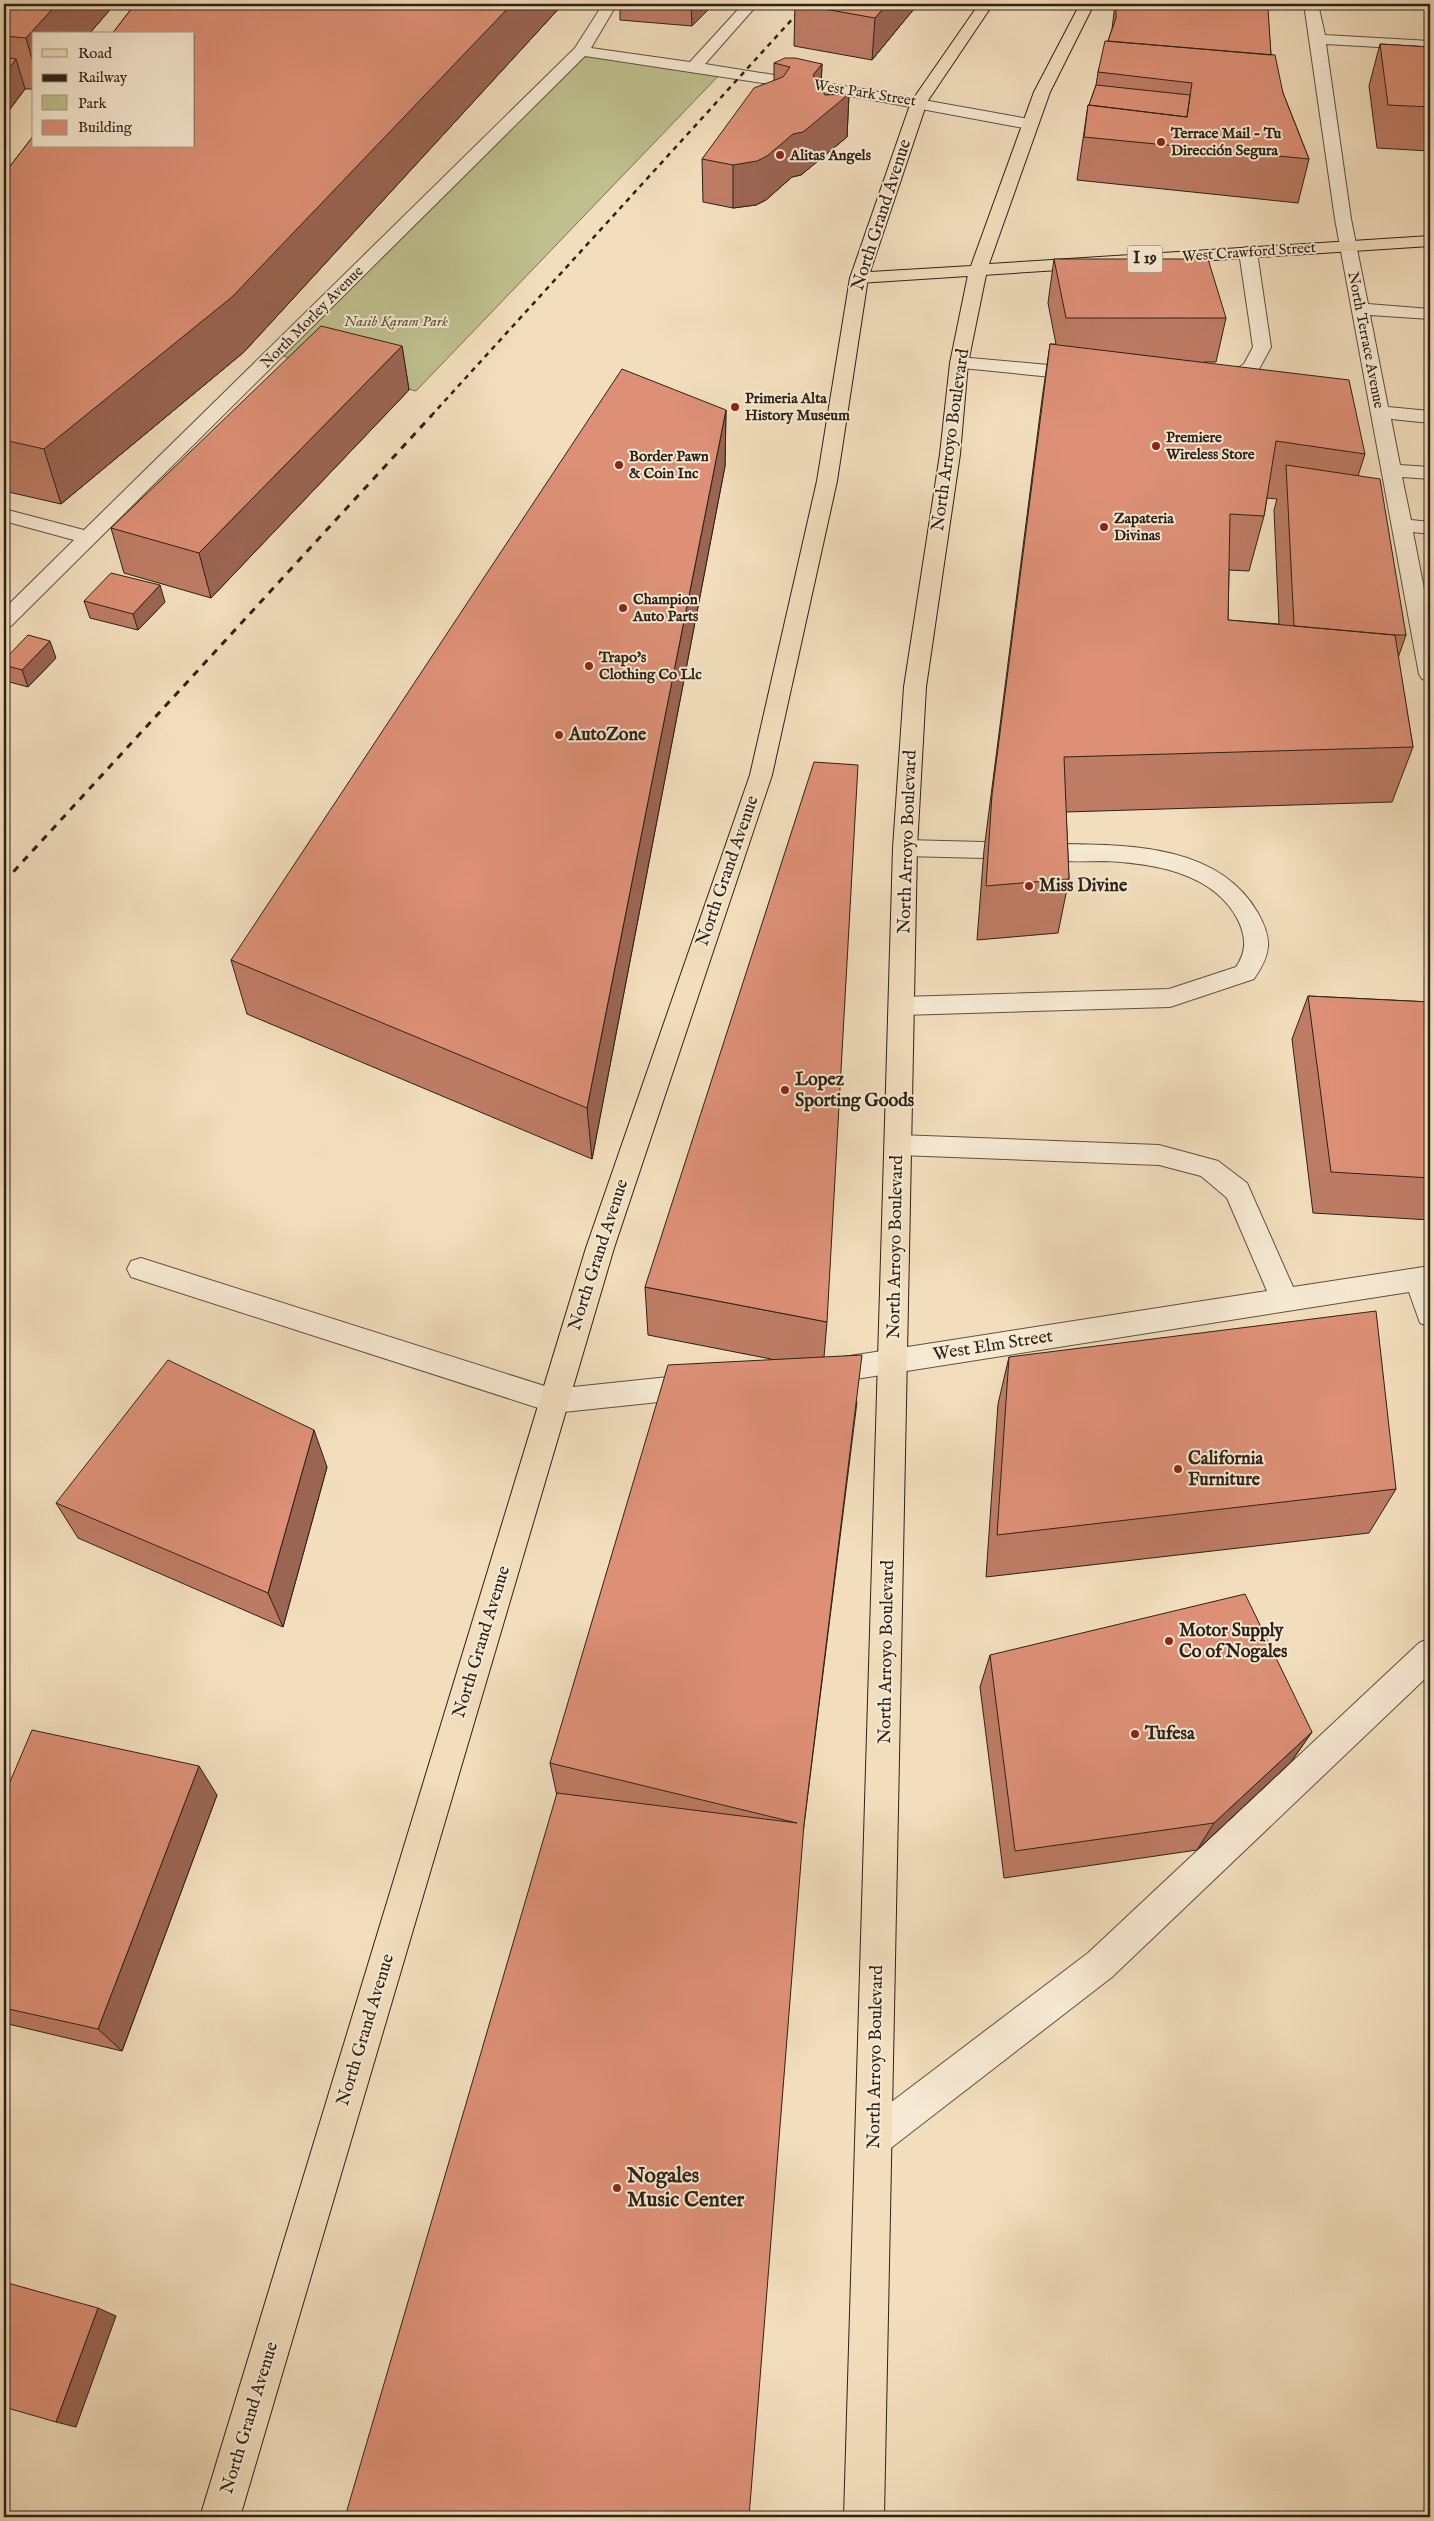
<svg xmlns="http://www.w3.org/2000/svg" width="1434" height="2521" viewBox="0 0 1434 2521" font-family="'IM FELL English',serif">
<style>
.green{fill:#bfc08e;stroke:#767152}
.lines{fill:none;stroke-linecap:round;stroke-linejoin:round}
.minor-casing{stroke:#5e5140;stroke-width:2}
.major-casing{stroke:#2d2217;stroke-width:2}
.highway-casing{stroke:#2d2217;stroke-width:2}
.minor{fill:#f7ead4;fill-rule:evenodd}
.major{fill:#f2debd;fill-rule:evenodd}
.highway{fill:#f2debd;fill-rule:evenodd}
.rail-far1{stroke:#2d2217;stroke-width:2.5;stroke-dasharray:5 5;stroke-linecap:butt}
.rail{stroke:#2d2217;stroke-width:3;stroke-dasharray:7 7;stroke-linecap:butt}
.wall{fill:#be7c65;stroke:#2d2217;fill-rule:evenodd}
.shaded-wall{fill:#9b6553;stroke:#2d2217}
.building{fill:#dd9076;stroke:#2d2217}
.poi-dot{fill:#8f2418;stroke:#f7ead4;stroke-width:2}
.labels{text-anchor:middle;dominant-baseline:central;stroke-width:4;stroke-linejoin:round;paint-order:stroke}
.far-street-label{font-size:15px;fill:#2d2217;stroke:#f7ead4}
.far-poi-label{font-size:15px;font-weight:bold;fill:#2d2217;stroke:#f7ead4;text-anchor:start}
.far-park-label{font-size:15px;font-style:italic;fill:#59513b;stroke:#f7ead4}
.shield{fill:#f7ead4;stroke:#6a5e50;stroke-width:1}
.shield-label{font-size:16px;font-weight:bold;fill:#2d2217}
.street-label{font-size:18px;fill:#2d2217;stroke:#f7ead4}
.poi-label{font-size:18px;font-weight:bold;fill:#2d2217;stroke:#f7ead4;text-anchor:start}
.near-poi-label{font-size:21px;font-weight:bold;fill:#2d2217;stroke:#f7ead4;text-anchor:start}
</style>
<rect width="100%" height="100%" fill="#f2debd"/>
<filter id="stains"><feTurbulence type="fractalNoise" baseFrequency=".004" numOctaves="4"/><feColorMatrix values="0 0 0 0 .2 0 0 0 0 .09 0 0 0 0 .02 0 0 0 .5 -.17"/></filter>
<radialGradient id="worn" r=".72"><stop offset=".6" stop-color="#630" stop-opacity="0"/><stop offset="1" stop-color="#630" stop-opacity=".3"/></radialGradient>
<path class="green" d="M 581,51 L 724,70 L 416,391 L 275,354 Z"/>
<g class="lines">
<g class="minor-casing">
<path id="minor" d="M 603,4 L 617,4 L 591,48 L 690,62 L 743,4 L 758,4 L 705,64 L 862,89 L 1029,119 L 1037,124 L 1029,129 L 862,98 L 585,56 L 11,626 L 4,628 L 4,609 L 74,540 L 4,521 L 4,509 L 84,530 L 575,48 Z
M 1304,4 L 1318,4 L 1325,35 L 1430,41 L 1430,50 L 1326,44 L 1351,219 L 1368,304 L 1430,309 L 1430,319 L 1370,315 L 1388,407 L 1430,411 L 1430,423 L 1391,419 L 1400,465 L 1430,467 L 1430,479 L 1402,477 L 1411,520 L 1430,522 L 1430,534 L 1413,532 L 1430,620 L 1430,681 L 1422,679 L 1419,674 L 1335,219 Z
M 1248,247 L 1254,248 L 1257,252 L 1271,347 L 1258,371 L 1244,380 L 1215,387 L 1208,385 L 1206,381 L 1208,377 L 1231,372 L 1244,364 L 1253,347 L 1239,252 L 1242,248 Z
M 959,357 L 1082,368 L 1089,370 L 1091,374 L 1089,378 L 1082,380 L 952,367 L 950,363 L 952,359 Z
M 905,840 L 984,842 L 992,844 L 996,850 L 992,856 L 984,858 L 905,856 L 897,854 L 893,848 L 897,842 Z
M 1055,844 C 1125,845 1218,843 1258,913 C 1273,940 1271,954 1254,979 L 1170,1007 L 902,1015 L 893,1013 L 890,1006 L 893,999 L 902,997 L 1169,989 L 1236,967 C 1247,951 1246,937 1238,920 C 1214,872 1151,863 1104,861 C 1085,861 1065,863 1047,858 L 1043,852 L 1047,846 Z
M 899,1135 L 1159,1145 L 1218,1161 L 1247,1183 L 1293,1287 L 1430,1266 L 1430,1327 L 1420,1323 L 1409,1292 L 824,1384 L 814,1381 L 810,1372 L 814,1363 L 824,1360 L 1267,1291 L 1227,1198 L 1201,1176 L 1159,1165 L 899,1155 L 890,1152 L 886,1145 L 890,1138 Z
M 141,1258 L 554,1389 L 697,1374 L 707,1377 L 711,1386 L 707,1395 L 697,1398 L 554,1413 L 131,1277 L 127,1269 L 131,1261 Z
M 1430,1638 L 1430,1674 L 1112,1977 L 887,2151 L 874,2156 L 861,2151 L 856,2138 L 861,2125 L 1088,1953 L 1419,1643 Z"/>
</g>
<g class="major-casing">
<path id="major" d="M 978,265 L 984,266 L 987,270 L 968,363 L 960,454 L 926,687 L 917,848 L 884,2517 L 844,2517 L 893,848 L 904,687 L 940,454 L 950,363 L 969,270 L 972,266 Z
M 859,273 L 865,274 L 868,278 L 837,481 L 772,775 L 614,1248 L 240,2517 L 200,2517 L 586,1248 L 750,775 L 817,481 L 850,278 L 853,274 Z"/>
</g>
<g class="highway-casing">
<path id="highway" d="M 979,4 L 993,4 L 927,102 L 870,272 L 971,266 L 1034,92 L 1080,4 L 1094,4 L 1050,92 L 989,264 L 1430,236 L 1430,246 L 859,283 L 853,282 L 850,278 L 911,102 Z"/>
</g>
<use href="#minor" class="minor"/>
<use href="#major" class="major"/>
<use href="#highway" class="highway"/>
<path class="rail-far1" d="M 431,416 L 806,4"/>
<path class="rail" d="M 4,882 L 432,415"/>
</g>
<path class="wall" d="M 4,4 L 115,4 L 89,34 L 34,34 L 34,89 L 25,89 L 4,117 Z
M 135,4 L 563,4 L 244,352 L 61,504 L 4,491 L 4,174 Z
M 620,4 L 714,4 L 692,26 L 620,20 Z
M 795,4 L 918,4 L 872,60 L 794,46 Z
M 1115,4 L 1267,4 L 1271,55 L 1283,93 L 1309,159 L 1298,203 L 1077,180 L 1088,105 L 1089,105 L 1096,85 L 1098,72 L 1112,29 Z
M 1380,44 L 1430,47 L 1430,151 L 1377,148 L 1369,86 Z
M 774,63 L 822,64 L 821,88 L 825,95 L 849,94 L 847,137 L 801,175 L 792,177 L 766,200 L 756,205 L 733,208 L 703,202 L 702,159 L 774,81 Z
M 1054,259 L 1226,318 L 1216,362 L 1204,362 L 1365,454 L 1358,476 L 1406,635 L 1398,658 L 1413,747 L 1392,802 L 1066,812 L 1069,879 L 1058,933 L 977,940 L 984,850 L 1042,399 L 1050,344 L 1056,344 L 1048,303 ZM 1267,498 L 1277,499 L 1274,510 L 1279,624 L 1228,620 L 1229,570 L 1249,571 L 1264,516 Z
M 402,346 L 409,390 L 211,598 L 124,573 L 111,528 Z
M 726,410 L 725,466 L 592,1159 L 247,1014 L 231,960 Z
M 84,601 L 165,602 L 138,630 L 90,618 Z
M 56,658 L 28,687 L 6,681 L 4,675 L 4,660 Z
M 1308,996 L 1430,1002 L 1430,1220 L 1313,1213 L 1292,1039 Z
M 645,1287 L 827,1322 L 824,1357 L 857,1402 L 803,1833 L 557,1796 L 550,1763 L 771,1359 L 648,1335 Z
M 1009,1357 L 1396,1489 L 1369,1533 L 986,1577 L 998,1404 Z
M 327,1467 L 283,1627 L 78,1538 L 56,1503 Z
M 990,1655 L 1312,1732 L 1291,1762 L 1197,1850 L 1004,1878 L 980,1687 Z
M 217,1795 L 122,2051 L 4,2023 L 4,1796 Z"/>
<path class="shaded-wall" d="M 57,4 L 115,4 L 89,34 L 34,34 L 34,66 L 26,38 Z
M 512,4 L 563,4 L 244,352 L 61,504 L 44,449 Z
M 691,4 L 714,4 L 692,26 Z
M 887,4 L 918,4 L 872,60 L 875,18 Z
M 16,59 L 25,89 L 4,117 L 4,75 Z
M 822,64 L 820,106 L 813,75 Z
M 849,94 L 847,137 L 801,175 L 792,177 L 766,200 L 756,205 L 733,208 L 733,165 L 793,134 Z
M 402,346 L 409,390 L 211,598 L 199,553 Z
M 726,410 L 725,466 L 592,1159 L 587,1108 Z
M 160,585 L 165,602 L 138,630 L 133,614 Z
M 50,641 L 56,658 L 28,687 L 22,670 Z
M 314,1430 L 327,1467 L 283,1627 L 268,1593 Z
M 1312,1732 L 1291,1762 L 1197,1850 L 1214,1823 Z
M 199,1766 L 217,1795 L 122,2051 L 98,2029 Z
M 98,2308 L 116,2316 L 76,2427 L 56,2422 Z"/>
<path class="building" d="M 4,4 L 57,4 L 26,38 L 4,36 Z
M 135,4 L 512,4 L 232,297 L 44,449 L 4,440 L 4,174 L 34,135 L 34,146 L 194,146 L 194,34 L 112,34 Z
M 796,4 L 887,4 L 875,18 Z
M 1116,4 L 1267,4 L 1268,9 L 1271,55 L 1108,41 L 1116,18 Z
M 1105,41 L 1275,55 L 1283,93 L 1309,159 L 1084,137 L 1088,105 L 1187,117 L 1192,83 L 1098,72 Z
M 1380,44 L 1430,47 L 1430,107 L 1388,105 Z
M 4,57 L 16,59 L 4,75 Z
M 785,58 L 795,58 L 822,64 L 813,75 L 825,95 L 849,94 L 803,132 L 793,134 L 767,156 L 757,161 L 733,165 L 702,159 L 754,88 L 783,77 L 790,67 L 774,63 Z
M 1096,85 L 1190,95 L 1187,117 L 1089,105 Z
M 1054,259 L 1208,259 L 1226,318 L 1066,318 Z
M 321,326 L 402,346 L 199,553 L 111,528 Z
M 1050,344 L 1349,380 L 1365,454 L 1276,441 L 1264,516 L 1230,514 L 1228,620 L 1395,635 L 1413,747 L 1064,757 L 1069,879 L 986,886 L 992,795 Z
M 622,369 L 726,410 L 587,1108 L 231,960 Z
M 1286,465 L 1380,479 L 1406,635 L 1394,635 L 1294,626 Z
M 111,573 L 160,585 L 133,614 L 84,601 Z
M 28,635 L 50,641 L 22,670 L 4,665 L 4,660 Z
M 814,762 L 858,765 L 827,1322 L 645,1287 Z
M 1308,996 L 1430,1002 L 1430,1178 L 1331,1172 Z
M 1376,1311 L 1396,1489 L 997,1535 L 1009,1357 Z
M 862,1355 L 804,1824 L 749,2517 L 345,2517 L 557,1793 L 797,1823 L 550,1763 L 668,1365 Z
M 168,1360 L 314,1430 L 268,1593 L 56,1503 Z
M 1245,1594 L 1312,1732 L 1214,1823 L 1015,1851 L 990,1655 Z
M 32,1730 L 199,1766 L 98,2029 L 4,2008 L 4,1796 Z
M 4,2282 L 98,2308 L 56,2422 L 4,2407 Z"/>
<g class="poi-dot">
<circle cx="1161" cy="142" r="5"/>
<circle cx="780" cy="155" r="5"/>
<circle cx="735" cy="407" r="5"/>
<circle cx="1156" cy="446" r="5"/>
<circle cx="619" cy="465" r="5"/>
<circle cx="1104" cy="527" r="5"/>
<circle cx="623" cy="608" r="5"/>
<circle cx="589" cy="666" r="5"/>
<circle cx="559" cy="735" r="5"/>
<circle cx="1029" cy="886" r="5"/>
<circle cx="785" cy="1090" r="5"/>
<circle cx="1178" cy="1469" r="5"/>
<circle cx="1169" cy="1641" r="5"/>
<circle cx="1135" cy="1734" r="5"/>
<circle cx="617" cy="2188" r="5"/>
</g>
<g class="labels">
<g class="far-street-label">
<text transform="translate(865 93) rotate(9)">West Park Street</text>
<text transform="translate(1249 252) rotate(-4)">West Crawford Street</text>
<text transform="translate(312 317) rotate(-45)">North Morley Avenue</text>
<text transform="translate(1366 340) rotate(79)">North Terrace Avenue</text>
</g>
<g class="far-poi-label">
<text x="1171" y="133">Terrace Mail - Tu<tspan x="1171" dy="17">Dirección Segura</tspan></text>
<text x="790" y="155">Alitas Angels</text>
<text x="745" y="398">Primeria Alta<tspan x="745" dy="17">History Museum</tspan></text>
<text x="1166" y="437">Premiere<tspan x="1166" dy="17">Wireless Store</tspan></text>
<text x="629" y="456">Border Pawn<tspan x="629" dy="17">&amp; Coin Inc</tspan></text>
<text x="1114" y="518">Zapateria<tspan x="1114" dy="17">Divinas</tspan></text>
<text x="633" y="599">Champion<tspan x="633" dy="17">Auto Parts</tspan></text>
<text x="599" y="657">Trapo's<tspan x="599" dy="17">Clothing Co Llc</tspan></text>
</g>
<g class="far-park-label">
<text x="396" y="321">Nasib Karam Park</text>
</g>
<rect class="shield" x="1127.5" y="245.5" width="35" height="27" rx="4"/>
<g class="shield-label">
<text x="1145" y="259">I 19</text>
</g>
<g class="street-label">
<text transform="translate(882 215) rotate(-72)">North Grand Avenue</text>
<text transform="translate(951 440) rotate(-82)">North Arroyo Boulevard</text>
<text transform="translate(908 842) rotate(-88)">North Arroyo Boulevard</text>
<text transform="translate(728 871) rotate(-71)">North Grand Avenue</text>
<text transform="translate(896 1247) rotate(-89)">North Arroyo Boulevard</text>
<text transform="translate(599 1255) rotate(-72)">North Grand Avenue</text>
<text transform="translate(993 1346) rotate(-9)">West Elm Street</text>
<text transform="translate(482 1642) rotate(-73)">North Grand Avenue</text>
<text transform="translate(887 1652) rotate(-89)">North Arroyo Boulevard</text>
<text transform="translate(366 2030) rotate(-73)">North Grand Avenue</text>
<text transform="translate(876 2057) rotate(-89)">North Arroyo Boulevard</text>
<text transform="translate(250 2418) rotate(-73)">North Grand Avenue</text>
</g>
<g class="poi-label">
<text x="569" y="735">AutoZone</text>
<text x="1039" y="886">Miss Divine</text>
<text x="795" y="1080">Lopez<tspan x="795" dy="21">Sporting Goods</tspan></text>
<text x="1188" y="1459">California<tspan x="1188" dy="21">Furniture</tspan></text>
<text x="1179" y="1631">Motor Supply<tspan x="1179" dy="21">Co of Nogales</tspan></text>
<text x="1145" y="1734">Tufesa</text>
</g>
<g class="near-poi-label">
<text x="627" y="2176">Nogales<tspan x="627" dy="24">Music Center</tspan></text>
</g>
</g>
<rect width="1434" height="2521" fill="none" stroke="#f2debd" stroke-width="20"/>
<rect x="5" y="5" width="1424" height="2511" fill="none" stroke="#2d2217" stroke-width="2.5"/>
<rect x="10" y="10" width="1414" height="2501" fill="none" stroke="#2d2217"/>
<rect x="32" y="32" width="162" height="115" fill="#f7ead4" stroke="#a69a88"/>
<rect x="42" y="49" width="25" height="8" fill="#f2debd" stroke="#a69a88"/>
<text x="78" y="58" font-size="15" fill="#2d2217">Road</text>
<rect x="42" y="74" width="25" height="8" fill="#2d2217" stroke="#a69a88"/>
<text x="78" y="82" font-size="15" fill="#2d2217">Railway</text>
<rect x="42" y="95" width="25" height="15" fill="#bfc08e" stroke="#a69a88"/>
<text x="78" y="108" font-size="15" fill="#2d2217">Park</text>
<rect x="42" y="120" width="25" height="15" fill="#dd9076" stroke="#a69a88"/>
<text x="78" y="132" font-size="15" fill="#2d2217">Building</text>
<rect width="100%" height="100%" filter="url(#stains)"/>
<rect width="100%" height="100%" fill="url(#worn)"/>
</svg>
